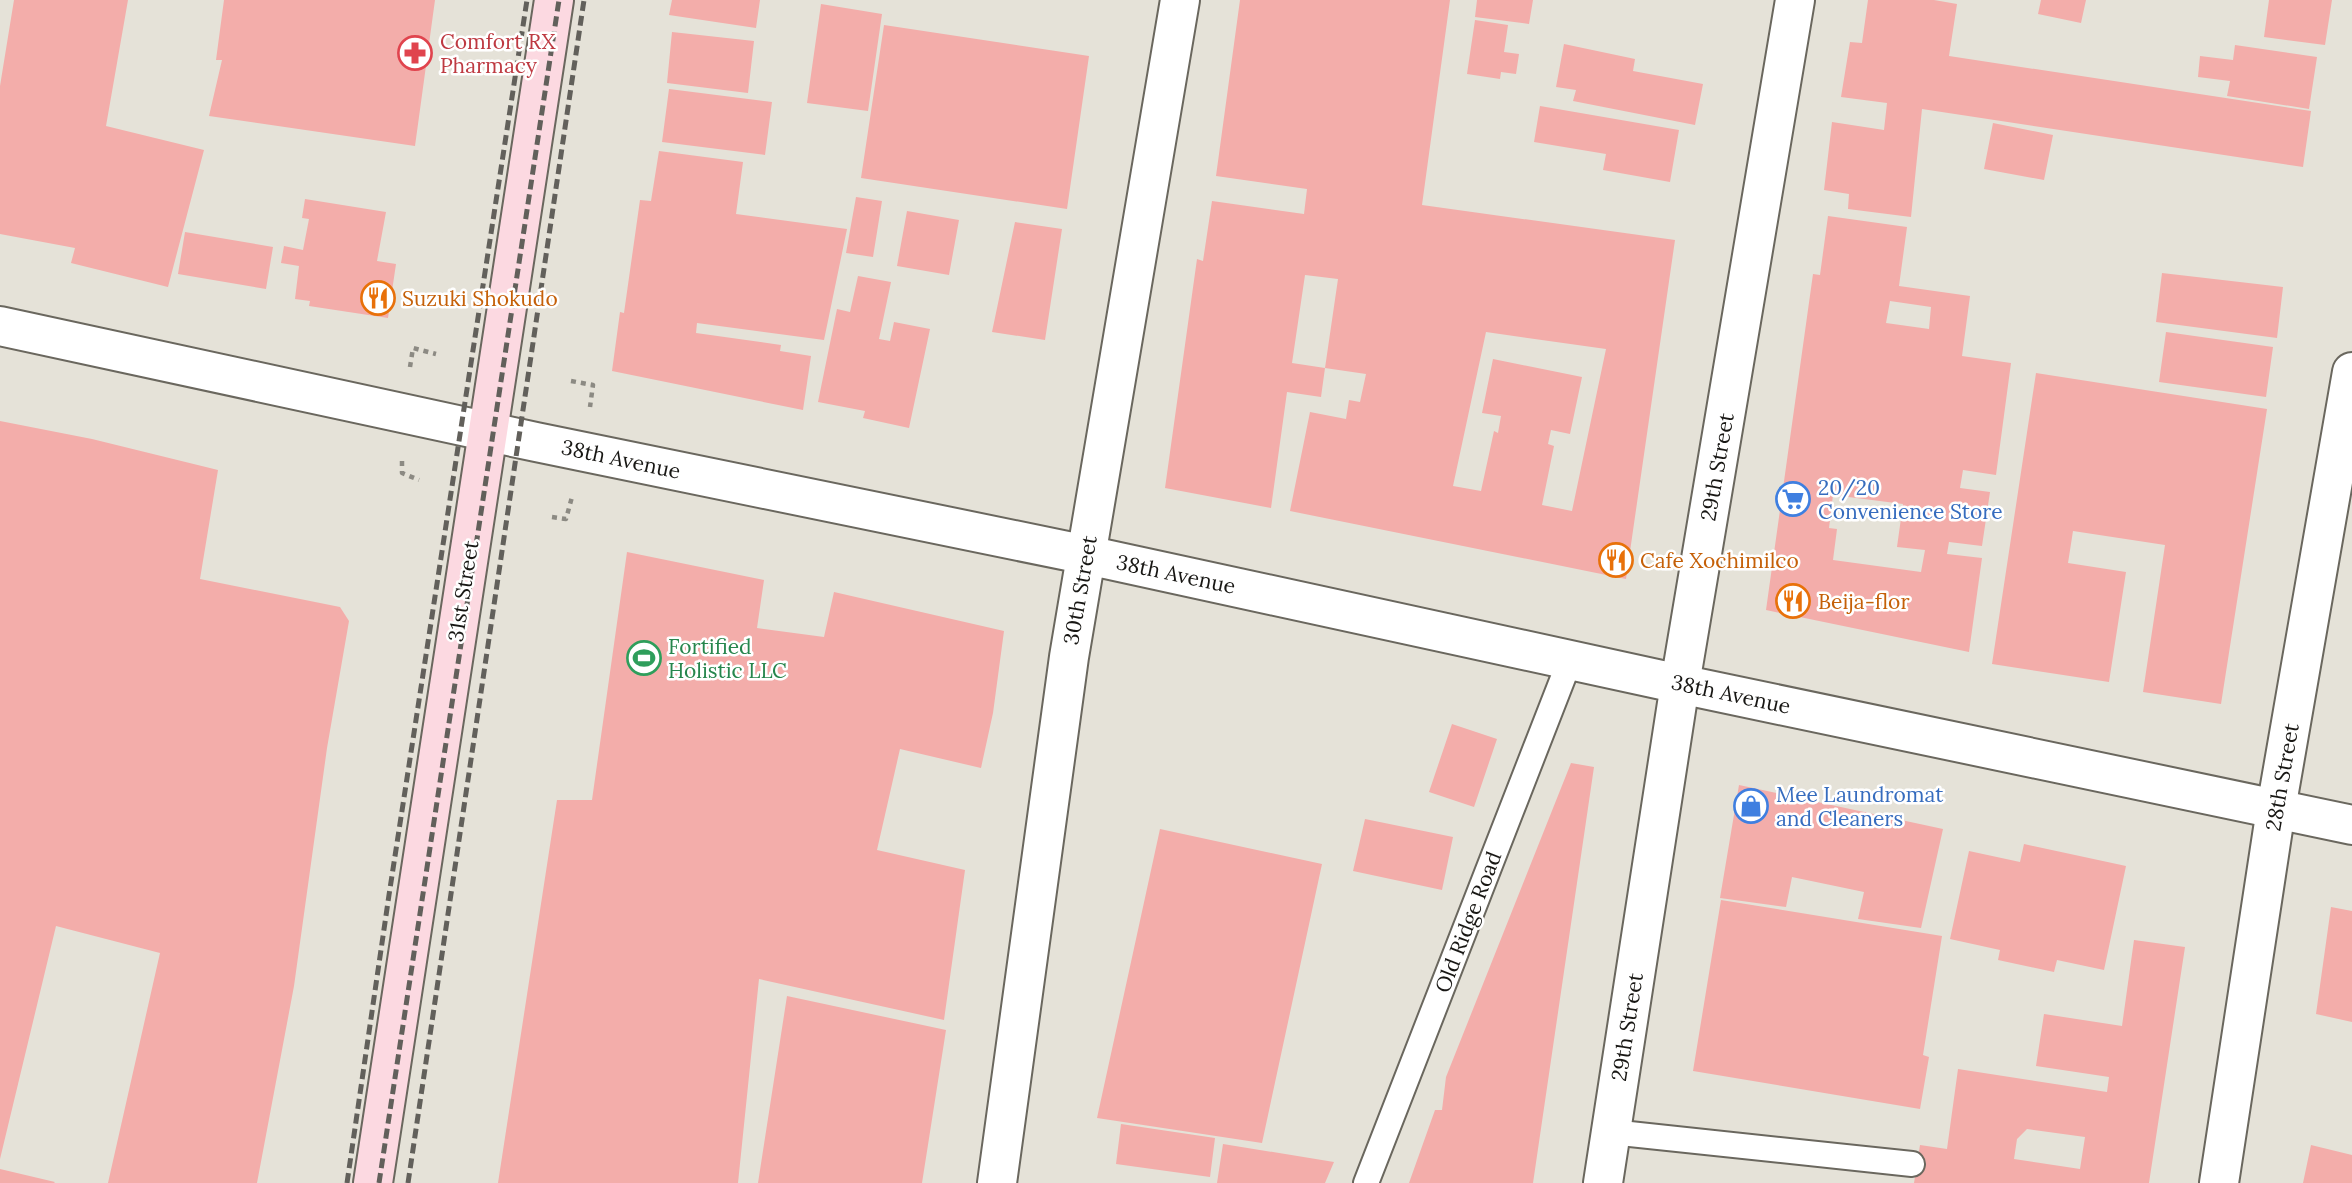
<svg xmlns="http://www.w3.org/2000/svg" width="2352" height="1183" viewBox="0 0 2352 1183" font-family="Lora,serif">
<style>
.building{fill:#f3adaa;fill-rule:evenodd}
.lines{fill:none;stroke-linecap:round;stroke-linejoin:round}
.service-casing{stroke:#6a675e;stroke-width:28}
.minor-casing{stroke:#6a675e;stroke-width:42}
.secondary-casing{stroke:#6a675e;stroke-width:42}
.path{stroke:#8c8a83;stroke-width:4.5;stroke-dasharray:5 5;stroke-linecap:butt}
.service{stroke:#fff;stroke-width:24}
.minor{stroke:#fff;stroke-width:38}
.secondary{stroke:#fcd9e1;stroke-width:38}
.rail{stroke:#62605b;stroke-width:5;stroke-dasharray:10 5;stroke-linecap:butt}
.labels{text-anchor:middle;dominant-baseline:central;stroke-width:5;stroke-linejoin:round;paint-order:stroke}
.health-label{font-size:21px;fill:#be3a42;stroke:#fff;text-anchor:start}
.food-label{font-size:21px;fill:#c56008;stroke:#fff;text-anchor:start}
.street-label{font-size:21px;fill:#181714;stroke:#fff}
.shop-label{font-size:21px;fill:#366cbe;stroke:#fff;text-anchor:start}
.leisure-label{font-size:21px;fill:#27864d;stroke:#fff;text-anchor:start}
</style>
<rect width="100%" height="100%" fill="#e5e2d8"/>
<path class="building" d="M 14,0 L 128,0 L 106,126 L 204,150 L 168,287 L 71,263 L 75,248 L 0,234 L 0,86 Z
M 224,0 L 435,0 L 415,146 L 209,116 L 222,60 L 216,60 Z
M 672,0 L 760,0 L 756,28 L 669,15 Z
M 1240,0 L 1450,0 L 1422,205 L 1675,240 L 1626,579 L 1290,511 L 1310,412 L 1346,419 L 1349,400 L 1360,402 L 1366,374 L 1325,368 L 1338,279 L 1305,275 L 1292,363 L 1325,368 L 1321,397 L 1287,392 L 1271,508 L 1165,488 L 1197,259 L 1203,261 L 1212,201 L 1304,214 L 1307,189 L 1216,176 ZM 1486,332 L 1606,349 L 1572,511 L 1542,505 L 1554,446 L 1548,444 L 1551,430 L 1570,434 L 1582,377 L 1493,359 L 1482,413 L 1501,416 L 1498,433 L 1494,431 L 1481,491 L 1453,486 Z
M 1477,0 L 1533,0 L 1529,24 L 1475,17 Z
M 1868,0 L 1934,0 L 1957,4 L 1949,56 L 2311,111 L 2303,167 L 1922,109 L 1911,217 L 1848,209 L 1849,194 L 1824,190 L 1832,122 L 1884,130 L 1887,103 L 1841,97 L 1850,42 L 1862,43 Z
M 2041,0 L 2086,0 L 2081,23 L 2038,14 Z
M 2269,0 L 2332,0 L 2325,45 L 2264,37 Z
M 821,4 L 882,14 L 868,111 L 807,103 Z
M 1475,20 L 1508,25 L 1504,52 L 1519,54 L 1516,74 L 1501,72 L 1500,79 L 1467,74 Z
M 884,25 L 1089,56 L 1067,209 L 861,178 Z
M 672,32 L 754,41 L 748,93 L 667,83 Z
M 1564,44 L 1635,59 L 1633,71 L 1703,84 L 1695,125 L 1573,101 L 1576,90 L 1556,87 Z
M 2235,45 L 2317,57 L 2309,109 L 2227,96 L 2230,81 L 2198,77 L 2200,56 L 2233,60 Z
M 669,89 L 772,102 L 765,155 L 662,142 Z
M 1540,106 L 1679,130 L 1670,182 L 1603,170 L 1606,154 L 1534,142 Z
M 1993,123 L 2053,135 L 2044,180 L 1984,169 Z
M 659,151 L 743,162 L 736,214 L 847,229 L 824,340 L 697,323 L 696,333 L 781,345 L 780,351 L 811,356 L 803,410 L 612,371 L 620,312 L 624,313 L 640,200 L 651,201 Z
M 856,197 L 882,201 L 873,257 L 846,253 Z
M 305,199 L 386,212 L 377,261 L 396,264 L 388,318 L 309,306 L 310,301 L 295,299 L 299,266 L 281,263 L 284,246 L 303,250 L 309,219 L 302,218 Z
M 907,211 L 959,220 L 949,275 L 897,266 Z
M 1828,216 L 1907,227 L 1899,286 L 1970,296 L 1962,356 L 2011,363 L 1996,475 L 1963,470 L 1960,488 L 1990,492 L 1982,546 L 1949,542 L 1947,554 L 1982,558 L 1969,652 L 1766,610 L 1813,274 L 1820,275 ZM 1890,301 L 1931,307 L 1929,329 L 1886,323 ZM 1833,495 L 1903,504 L 1897,547 L 1925,550 L 1921,572 L 1833,560 L 1837,529 L 1829,528 Z
M 1015,222 L 1062,229 L 1045,340 L 992,332 Z
M 185,232 L 273,247 L 266,289 L 178,274 Z
M 2162,273 L 2283,287 L 2277,338 L 2156,322 Z
M 858,276 L 891,282 L 879,339 L 890,341 L 894,322 L 930,329 L 909,428 L 863,418 L 865,411 L 818,402 L 837,309 L 850,312 Z
M 2166,332 L 2273,347 L 2266,397 L 2159,382 Z
M 2036,373 L 2267,409 L 2221,704 L 2143,692 L 2165,545 L 2073,531 L 2068,563 L 2126,572 L 2109,682 L 1992,664 Z
M 0,421 L 92,439 L 218,470 L 200,579 L 340,607 L 349,621 L 327,748 L 294,986 L 257,1183 L 108,1183 L 160,953 L 56,926 L 0,1159 Z
M 627,552 L 764,580 L 757,628 L 824,637 L 834,592 L 1004,631 L 993,713 L 981,768 L 900,749 L 877,850 L 965,870 L 944,1020 L 759,979 L 738,1183 L 498,1183 L 557,800 L 592,800 Z
M 1452,724 L 1497,739 L 1474,807 L 1429,792 Z
M 1571,763 L 1594,767 L 1533,1183 L 1409,1183 L 1435,1110 L 1442,1110 L 1446,1077 Z
M 1739,785 L 1943,829 L 1921,928 L 1858,919 L 1864,892 L 1792,877 L 1786,907 L 1720,898 Z
M 1365,819 L 1453,837 L 1442,890 L 1353,871 Z
M 1160,829 L 1322,864 L 1262,1143 L 1097,1118 Z
M 2024,844 L 2126,866 L 2104,970 L 2057,960 L 2054,972 L 1998,960 L 2000,950 L 1950,939 L 1969,851 L 2020,862 Z
M 1721,900 L 1942,936 L 1923,1055 L 1929,1057 L 1920,1109 L 1693,1071 Z
M 2331,907 L 2352,911 L 2352,1022 L 2316,1014 Z
M 2134,940 L 2185,947 L 2149,1183 L 1914,1183 L 1920,1145 L 1947,1149 L 1958,1069 L 2107,1092 L 2109,1077 L 2036,1066 L 2044,1014 L 2122,1026 ZM 2027,1129 L 2085,1137 L 2080,1169 L 2014,1159 L 2017,1139 Z
M 787,996 L 946,1030 L 922,1183 L 758,1183 Z
M 1121,1124 L 1215,1138 L 1210,1177 L 1116,1164 Z
M 1223,1144 L 1334,1162 L 1325,1183 L 1217,1183 Z
M 2311,1145 L 2352,1155 L 2352,1183 L 2303,1183 Z
M 0,1169 L 55,1182 L 54,1183 L 0,1183 Z"/>
<g class="lines">
<g class="service-casing">
<path id="service" d="M 1611,1132 L 1912,1164
M 1366,1183 L 1570,660"/>
</g>
<g class="minor-casing">
<path id="minor" d="M 0,326 L 536,442 L 1087,555 L 1680,684 L 2352,825
M 997,1183 L 1069,657 L 1180,0
M 1603,1183 L 1680,684 L 1795,0
M 2219,1183 L 2276,809 L 2352,372"/>
</g>
<g class="secondary-casing">
<path id="secondary" d="M 373,1183 L 554,0"/>
</g>
<path class="path" d="M 410,367 L 413,348 L 436,354
M 571,381 L 593,385 L 590,407
M 402,461 L 402,473 L 419,480
M 552,517 L 566,519 L 572,497"/>
<use href="#service" class="service"/>
<use href="#minor" class="minor"/>
<use href="#secondary" class="secondary"/>
<path class="rail" d="M 347,1183 L 389,895 L 527,0
M 379,1183 L 559,0
M 408,1183 L 584,0"/>
</g>
<defs>
<g id="pharmacy-ring" transform="scale(1.75)"><circle r="9.5" fill="#fff" stroke="#e0444e" stroke-width="1.5"/><path d="M-2-6h4v4h4v4h-4v4h-4v-4h-4v-4h4Z" fill="#e0444e"/></g>
<g id="restaurant-ring" transform="scale(1.75)"><circle r="9.5" fill="#fff" stroke="#e8710a" stroke-width="1.5"/><path d="M-5-6h1v4h1v-4h1v4h1v-4h1v5L-1.5 .5V6h-2V.5L-5-1ZM5-6V6H3V1.5H1.5Q1.5-4 5-6Z" fill="#e8710a"/></g>
<g id="supermarket-ring" transform="scale(1.75)"><circle r="9.5" fill="#fff" stroke="#3f7fe0" stroke-width="1.5"/><path d="M-6-5.5h2.5l.6 2H6L4.5 2H-2.5L-4.4-4H-6ZM-1.5 3.2a1.3 1.3 0 1 0 .1 0ZM3 3.2a1.3 1.3 0 1 0 .1 0Z" fill="#3f7fe0"/></g>
<g id="stadium-ring" transform="scale(1.75)"><circle r="9.5" fill="#fff" stroke="#2e9e5b" stroke-width="1.5"/><path d="M0-5a6.5 5 0 1 0 0 10a6.5 5 0 1 0 0-10ZM-3.5-1.8h7v3.6h-7Z" fill="#2e9e5b"/></g>
<g id="shop-ring" transform="scale(1.75)"><circle r="9.5" fill="#fff" stroke="#3f7fe0" stroke-width="1.5"/><path d="M-5-2.5h2.3a2.7 3.5 0 0 1 5.4 0H5L5.5 6h-11ZM-1.5-2.5h3a1.5 2.3 0 0 0-3 0Z" fill="#3f7fe0"/></g>
</defs>
<g fill-rule="evenodd">
<use href="#pharmacy-ring" x="415" y="53"/>
<use href="#restaurant-ring" x="378" y="298"/>
<use href="#supermarket-ring" x="1793" y="499"/>
<use href="#restaurant-ring" x="1616" y="560"/>
<use href="#restaurant-ring" x="1793" y="601"/>
<use href="#stadium-ring" x="644" y="658"/>
<use href="#shop-ring" x="1751" y="806"/>
</g>
<g class="labels">
<g class="health-label">
<text x="440" y="41">Comfort RX<tspan x="440" dy="24">Pharmacy</tspan></text>
</g>
<g class="food-label">
<text x="402" y="298">Suzuki Shokudo</text>
<text x="1640" y="560">Cafe Xochimilco</text>
<text x="1818" y="601">Beija-flor</text>
</g>
<g class="street-label">
<text transform="translate(621 459) rotate(12)">38th Avenue</text>
<text transform="translate(1717 467) rotate(-80)">29th Street</text>
<text transform="translate(1176 574) rotate(12)">38th Avenue</text>
<text transform="translate(1080 590) rotate(-80)">30th Street</text>
<text transform="translate(463 591) rotate(-81)">31st Street</text>
<text transform="translate(1731 694) rotate(12)">38th Avenue</text>
<text transform="translate(2282 777) rotate(-80)">28th Street</text>
<text transform="translate(1468 922) rotate(-69)">Old Ridge Road</text>
<text transform="translate(1627 1027) rotate(-81)">29th Street</text>
</g>
<g class="shop-label">
<text x="1818" y="487">20/20<tspan x="1818" dy="24">Convenience Store</tspan></text>
<text x="1776" y="794">Mee Laundromat<tspan x="1776" dy="24">and Cleaners</tspan></text>
</g>
<g class="leisure-label">
<text x="668" y="646">Fortified<tspan x="668" dy="24">Holistic LLC</tspan></text>
</g>
</g>
</svg>
